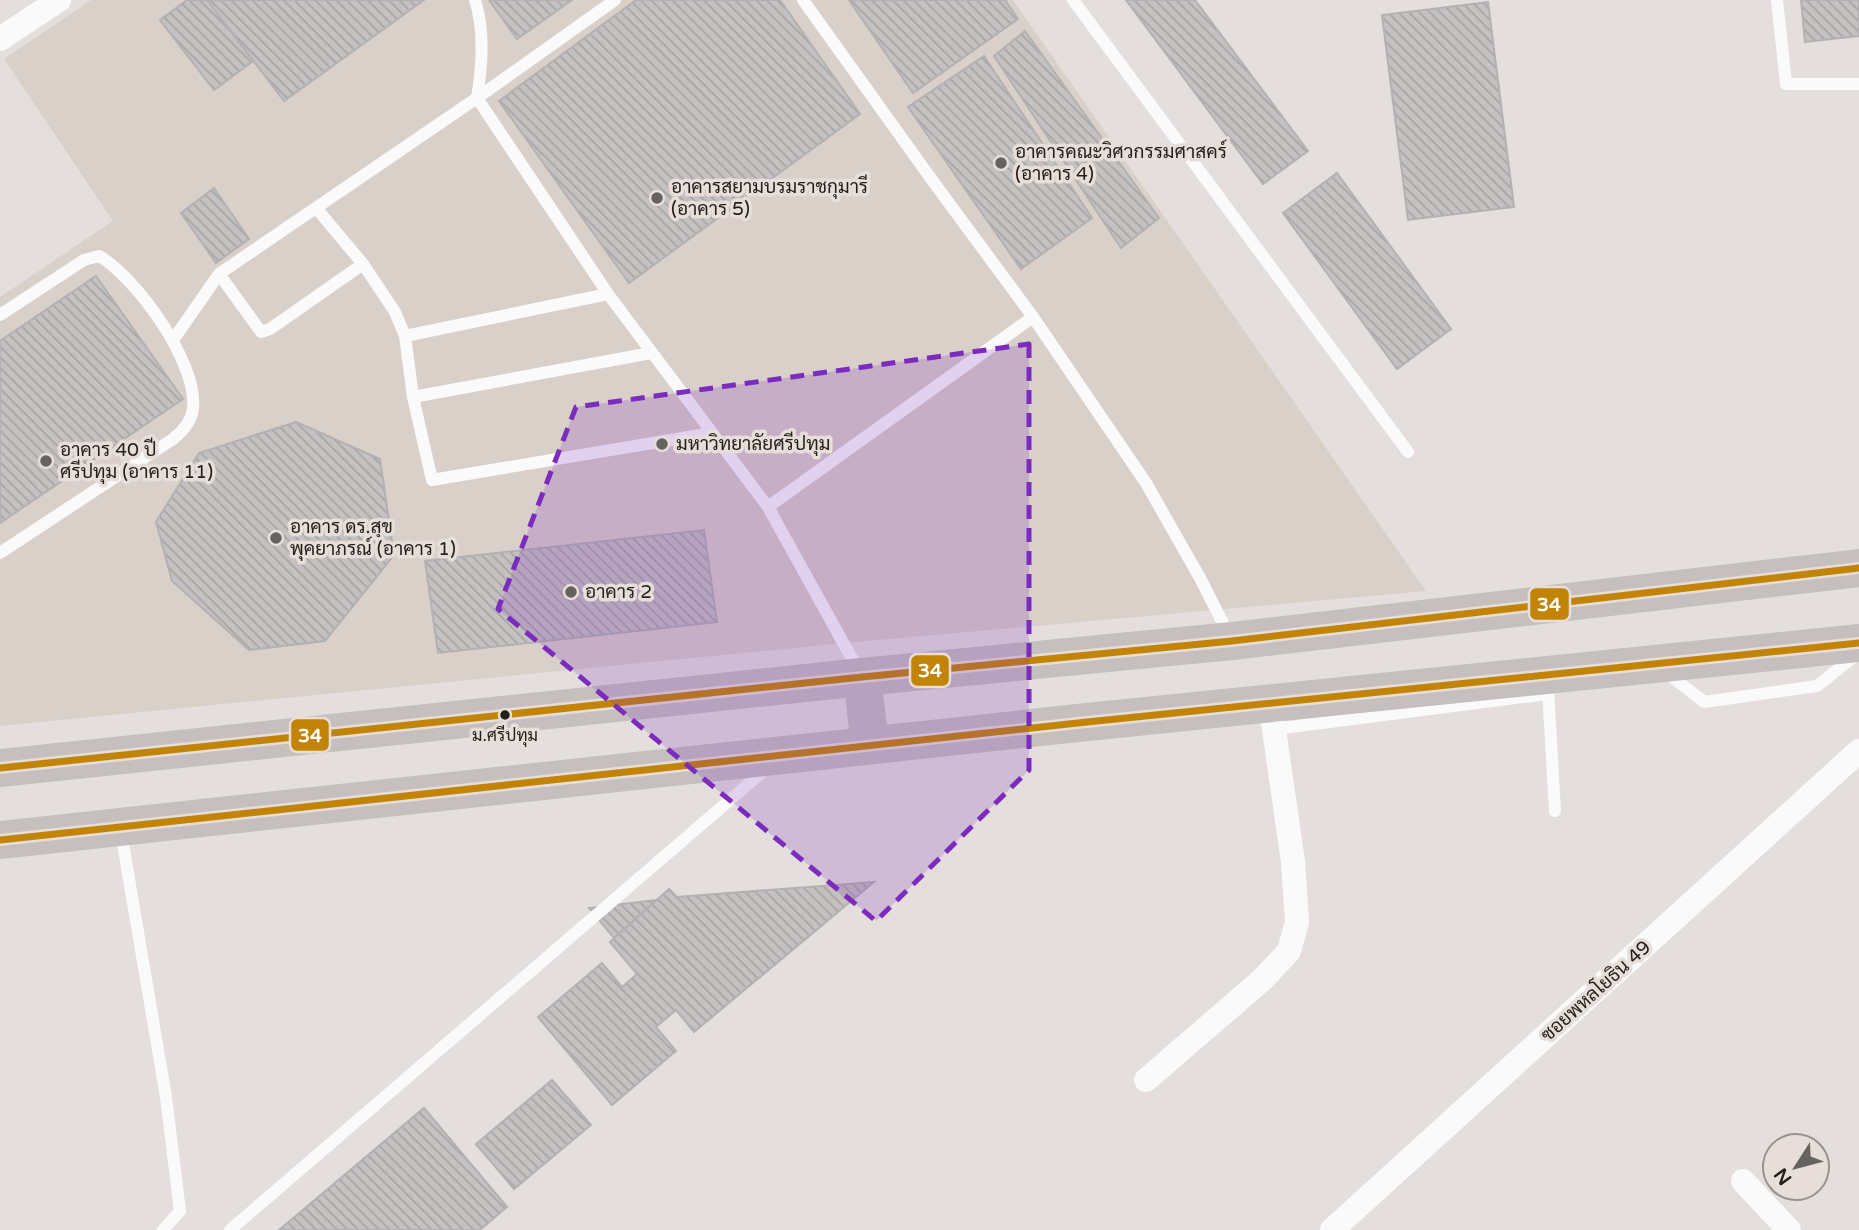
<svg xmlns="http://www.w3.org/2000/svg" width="1859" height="1230" viewBox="0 0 1859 1230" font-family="'Varela Round',Sarabun,sans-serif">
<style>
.built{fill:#d9d0c9}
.building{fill:url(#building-back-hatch);stroke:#b4b1b2;stroke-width:2}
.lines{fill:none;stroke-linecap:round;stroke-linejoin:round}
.service{stroke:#fbfafa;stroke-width:12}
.minor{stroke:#fbfafa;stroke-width:24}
.primary{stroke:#c5c0bf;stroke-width:38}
.bus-1-casing{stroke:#e7ded9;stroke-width:12}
.bus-1{stroke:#c28407;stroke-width:7}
.marked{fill:#7b2cbf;fill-opacity:0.2;stroke:#7b2cbf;stroke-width:5;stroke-dasharray:14 9;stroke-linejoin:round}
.poi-dot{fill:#666260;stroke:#e7ded9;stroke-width:2.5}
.bus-dot{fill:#221f1d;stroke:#e7ded9;stroke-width:2.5}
.labels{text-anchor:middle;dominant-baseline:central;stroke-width:7;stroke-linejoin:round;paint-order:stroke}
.bus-label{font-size:17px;fill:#221f1d;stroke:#e7ded9}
.poi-label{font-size:19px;fill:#221f1d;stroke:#e7ded9;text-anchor:start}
.street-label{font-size:19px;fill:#221f1d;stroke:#e7ded9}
.line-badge{stroke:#e7ded9;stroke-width:2.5}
.badge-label{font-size:19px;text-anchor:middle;font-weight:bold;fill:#fff}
</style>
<defs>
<pattern id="building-back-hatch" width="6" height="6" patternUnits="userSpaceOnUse" patternTransform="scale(1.75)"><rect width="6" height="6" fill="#c4c1c0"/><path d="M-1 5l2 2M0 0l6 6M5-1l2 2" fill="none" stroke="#a8a5a5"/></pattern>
</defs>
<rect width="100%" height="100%" fill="#e4dfdc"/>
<path class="built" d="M 91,0 L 1013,0 L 1426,591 L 845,643 L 0,726 L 0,297 L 113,221 L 4,59 Z"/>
<path class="building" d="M 187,0 L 207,0 L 253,61 L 214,90 L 160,20 Z
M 207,0 L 424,0 L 284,101 Z
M 489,0 L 572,0 L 517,39 Z
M 636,0 L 780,0 L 860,114 L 629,283 L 499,101 Z
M 849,0 L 1005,0 L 1018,19 L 913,93 Z
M 1126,0 L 1195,0 L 1308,151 L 1263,184 Z
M 1801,0 L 1859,0 L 1859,36 L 1805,42 Z
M 1488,2 L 1514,207 L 1408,220 L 1382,15 Z
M 1025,31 L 1159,218 L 1121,248 L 994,56 Z
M 984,56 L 1092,218 L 1021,269 L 908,107 Z
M 1337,173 L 1451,329 L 1397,369 L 1283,213 Z
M 214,188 L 249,239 L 216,263 L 181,213 Z
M 96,276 L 183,399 L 0,523 L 0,341 Z
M 296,422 L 380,459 L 394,555 L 325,641 L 249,650 L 172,581 L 156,522 L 199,453 Z
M 704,530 L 717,622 L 438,653 L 425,561 Z
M 874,882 L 694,1032 L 676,1010 L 656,1027 L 676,1051 L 612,1105 L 538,1017 L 602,963 L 622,987 L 637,974 L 610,942 L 669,889 L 677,897 Z
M 656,900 L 614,938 L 589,908 Z
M 552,1080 L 591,1125 L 514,1189 L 476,1144 Z
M 424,1108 L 507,1207 L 480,1230 L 279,1230 Z"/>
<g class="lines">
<path class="service" d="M 475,0 C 485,32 482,66 477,98 L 608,294 L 768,507 L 860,673
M 803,0 L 932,180 L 1033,317 L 1146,483 L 1200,578 L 1230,637
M 1073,0 L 1408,452
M 1777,0 L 1786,84 L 1859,84
M 317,209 L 363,264 L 395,312 L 405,336 L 413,397 L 432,480 L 712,433
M 219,274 L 261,332 L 270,329 L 363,264
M 0,315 L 84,260 L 99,256 C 136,277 198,363 193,408 C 192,421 183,431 173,439 L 0,553
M 405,336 L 608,294
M 173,340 L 219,274 L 477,98 L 615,0
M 413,397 L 651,353
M 768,507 L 1033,317
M 1666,672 L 1704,702 L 1817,686 L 1856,655
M 1548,689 L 1555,811
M 1275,729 L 1547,694
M 121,832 L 166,1097 L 180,1211 L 163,1230
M 230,1230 L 767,768"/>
<path class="minor" d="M 0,39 L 59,0
M 1146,1080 L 1263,979 L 1289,951 L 1297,922 L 1293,862 L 1270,702
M 1743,1181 L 1789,1230
M 1332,1230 L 1859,751"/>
<path class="primary" d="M 862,677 L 870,745
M 0,768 L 862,677 L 1232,641 L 1859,568
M 0,840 L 1087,722 L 1859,643"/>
<g class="bus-1-casing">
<path id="bus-1" d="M 0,768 L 862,677 L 1232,641 L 1859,568
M 0,840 L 1087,722 L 1859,643"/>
</g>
<use href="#bus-1" class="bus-1"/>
</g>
<path class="marked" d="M 1029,344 L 1029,770 L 876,921 L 498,609 L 576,407 Z"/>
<g class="poi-dot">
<circle cx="1001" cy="163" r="7"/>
<circle cx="657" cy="198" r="7"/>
<circle cx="662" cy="444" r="7"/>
<circle cx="46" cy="461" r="7"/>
<circle cx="276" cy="538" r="7"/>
<circle cx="571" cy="592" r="7"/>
</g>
<circle class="bus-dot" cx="505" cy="715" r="6"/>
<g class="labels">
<g class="bus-label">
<text x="505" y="735">ม.ศรีปทุม</text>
</g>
<g class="poi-label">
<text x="1015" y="152">อาคารคณะวิศวกรรมศาสคร์<tspan x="1015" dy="22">(อาคาร 4)</tspan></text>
<text x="671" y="187">อาคารสยามบรมราชกุมารี<tspan x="671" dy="22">(อาคาร 5)</tspan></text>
<text x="676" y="444">มหาวิทยาลัยศรีปทุม</text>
<text x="60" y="450">อาคาร 40 ปี<tspan x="60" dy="22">ศรีปทุม (อาคาร 11)</tspan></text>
<text x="290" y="527">อาคาร ดร.สุข<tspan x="290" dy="22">พุคยาภรณ์ (อาคาร 1)</tspan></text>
<text x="585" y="592">อาคาร 2</text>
</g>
<g class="street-label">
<text transform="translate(1596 991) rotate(-42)">ซอยพหลโยธิน 49</text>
</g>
</g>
<g class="line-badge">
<rect x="1529" y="587" width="41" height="34" rx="7" fill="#c28407"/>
<rect x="910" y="654" width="40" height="33" rx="7" fill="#c28407"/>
<rect x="290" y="718" width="40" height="34" rx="7" fill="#c28407"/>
</g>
<g class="badge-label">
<text x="1549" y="611">34</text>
<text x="930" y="677">34</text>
<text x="310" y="742">34</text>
</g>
<g transform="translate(1796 1167) rotate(234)"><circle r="33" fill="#e7ded9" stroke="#98928e" stroke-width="2"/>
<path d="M0-5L12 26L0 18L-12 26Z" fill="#666260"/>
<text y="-10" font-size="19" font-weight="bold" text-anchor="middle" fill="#221f1d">N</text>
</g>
</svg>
